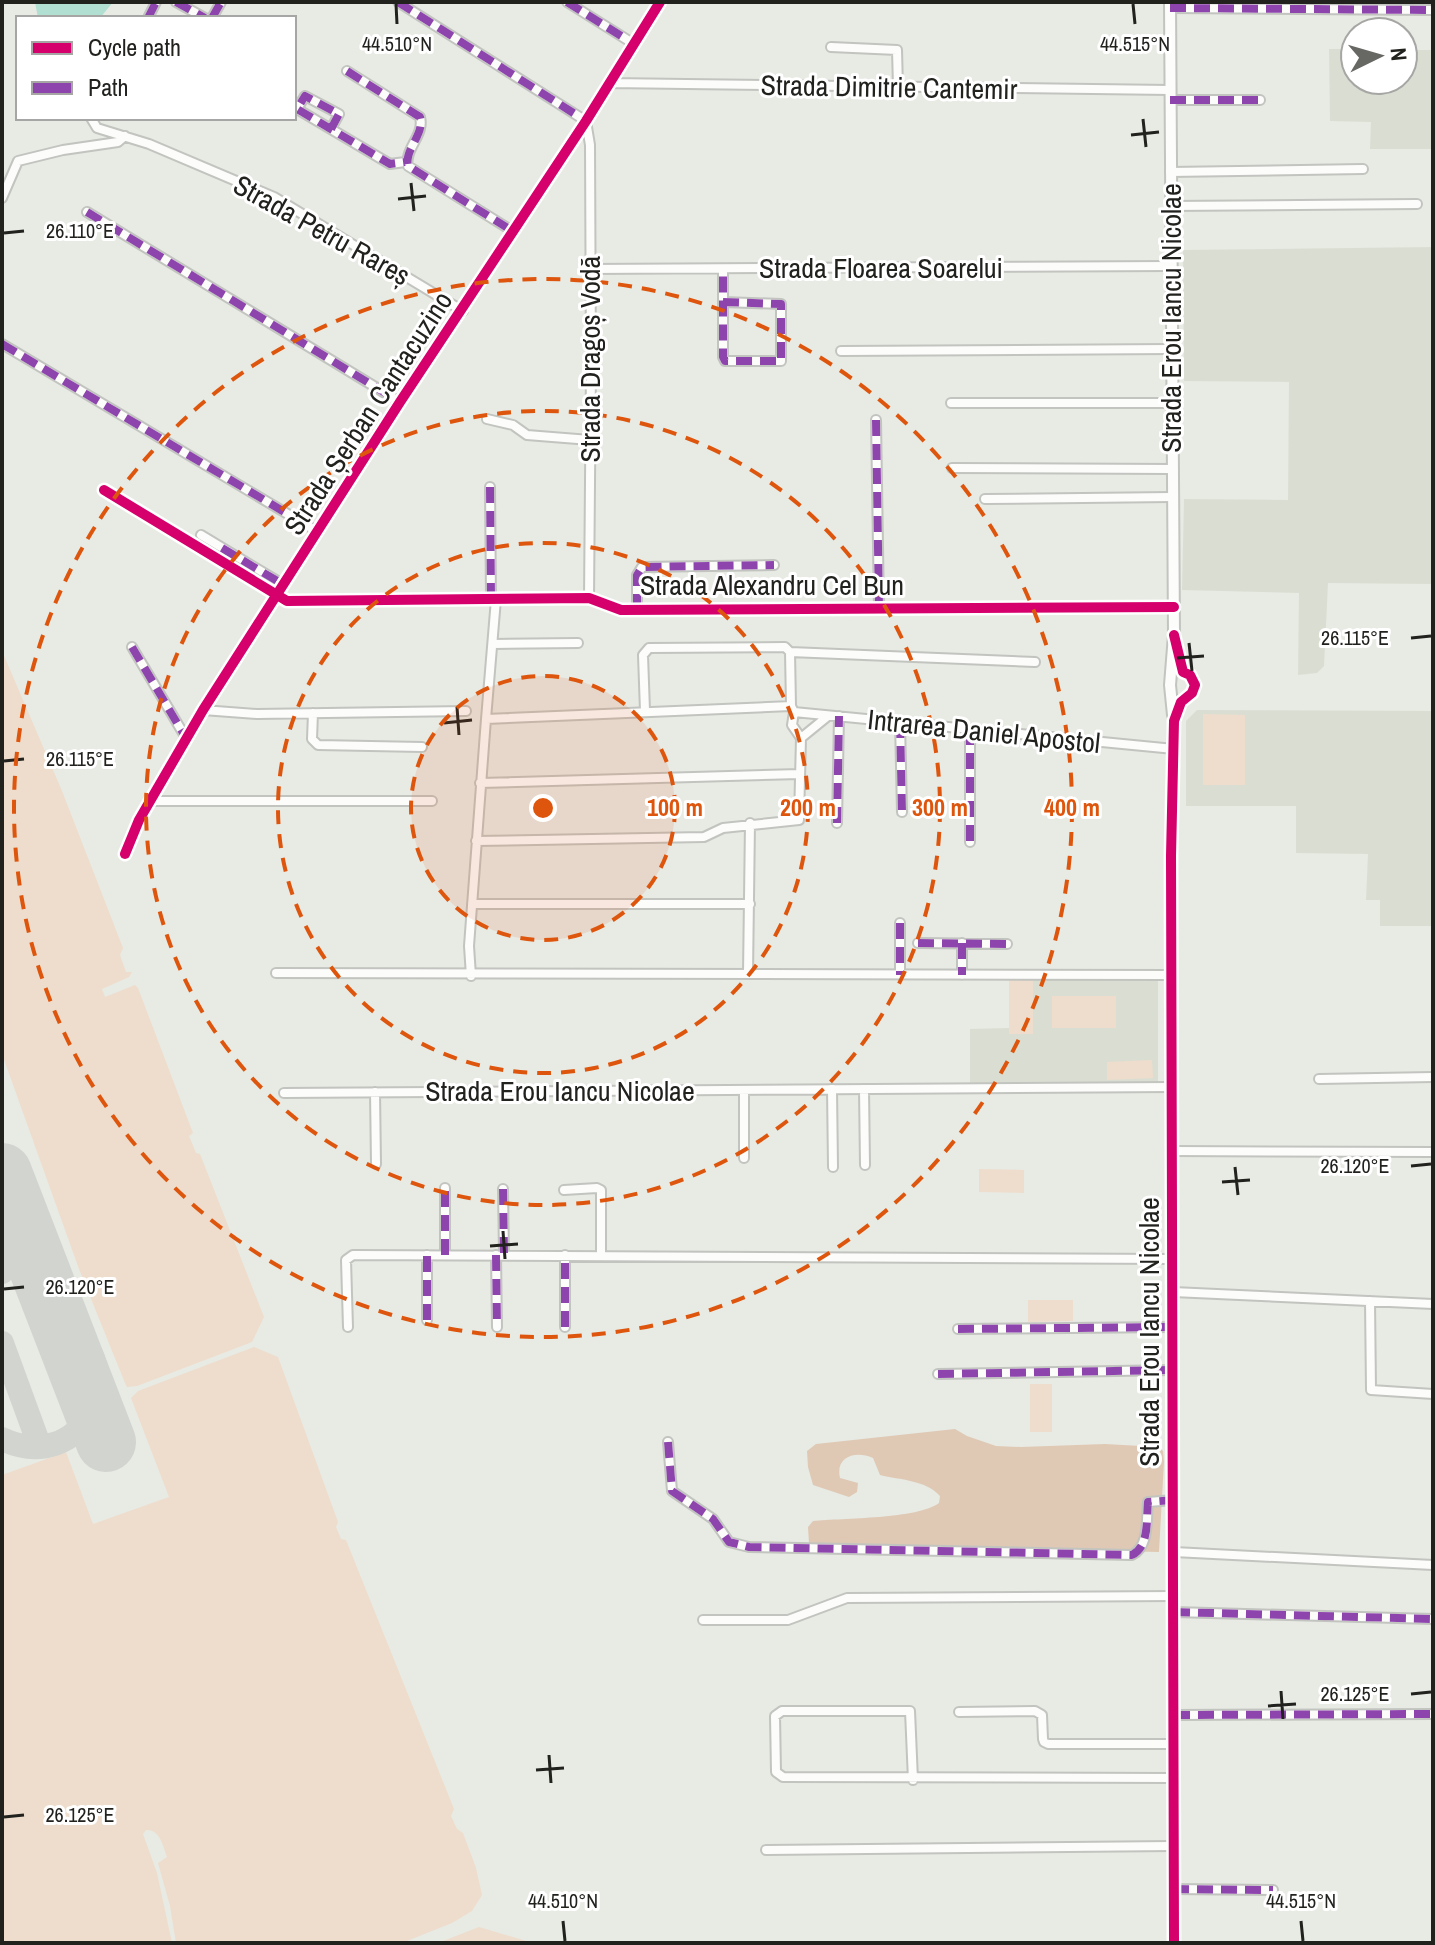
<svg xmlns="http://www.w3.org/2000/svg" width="1435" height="1945" viewBox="0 0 1435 1945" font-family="'Archivo Narrow',sans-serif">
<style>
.built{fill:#daded2}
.green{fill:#edc}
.forest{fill:#dfc9b4}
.water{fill:#b1dfd2}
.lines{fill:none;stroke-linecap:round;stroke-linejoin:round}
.taxiway{stroke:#d2d4d0;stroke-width:24}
.runway{stroke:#d2d4d0;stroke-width:60}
.minor-casing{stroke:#c2c4bf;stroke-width:12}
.tertiary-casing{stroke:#c2c4bf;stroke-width:14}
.minor{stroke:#fcfcfb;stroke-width:8}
.tertiary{stroke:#fcfcfb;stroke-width:10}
.quiet{stroke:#8e44ad;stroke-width:8;stroke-dasharray:16 8;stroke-linecap:butt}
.cycleway-casing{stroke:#fff;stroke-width:15}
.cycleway{stroke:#d6006c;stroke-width:10}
.ticks{fill:none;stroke:#21221e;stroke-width:3}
.ring{fill:none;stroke:#de560d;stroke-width:4;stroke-dasharray:14 10}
.labels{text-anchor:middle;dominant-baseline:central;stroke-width:6;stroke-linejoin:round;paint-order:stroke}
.street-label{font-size:28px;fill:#21221e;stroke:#fff}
.ticks-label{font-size:20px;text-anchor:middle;fill:#21221e;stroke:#fff;stroke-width:6;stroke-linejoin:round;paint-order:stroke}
.centre{fill:#de560d;stroke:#fff;stroke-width:4}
.ring-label{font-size:24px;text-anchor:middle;font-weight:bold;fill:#de560d;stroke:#fff;stroke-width:6;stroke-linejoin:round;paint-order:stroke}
</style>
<rect width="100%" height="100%" fill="#e8eae4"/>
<path class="built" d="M 1329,49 L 1355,49 L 1355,80 L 1403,80 L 1403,50 L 1433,50 L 1433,149 L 1370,149 L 1371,122 L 1330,121 Z
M 1433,247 L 1433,584 L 1328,583 L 1324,666 L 1317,673 L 1298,675 L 1299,593 L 1182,590 L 1184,499 L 1288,500 L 1289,382 L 1184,381 L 1183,250 Z
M 1197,710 L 1433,711 L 1433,926 L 1380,926 L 1380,900 L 1366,900 L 1368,854 L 1296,853 L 1296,806 L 1186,806 L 1186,721 Z
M 1158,978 L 1158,1082 L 970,1083 L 970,1029 L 1009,1028 L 1009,979 Z"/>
<path class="green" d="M 2,651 L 62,791 L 123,948 L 120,955 L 126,972 L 132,972 L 129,977 L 102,989 L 105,997 L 135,985 L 138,988 L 193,1133 L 189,1136 L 196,1153 L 200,1154 L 264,1317 L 252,1342 L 137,1386 L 127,1387 L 125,1383 L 79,1269 L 2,1054 Z
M 1203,714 L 1245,715 L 1245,785 L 1203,785 Z
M 1033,978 L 1033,1034 L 1009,1034 L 1009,979 Z
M 1052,996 L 1116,996 L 1116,1028 L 1052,1028 Z
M 1152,1060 L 1153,1078 L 1107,1080 L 1107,1062 Z
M 979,1169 L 1024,1170 L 1024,1193 L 979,1192 Z
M 1028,1300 L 1073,1300 L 1073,1321 L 1028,1322 Z
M 254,1347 L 278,1357 L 338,1522 L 336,1527 L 341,1539 L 346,1540 L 454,1809 L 451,1816 L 457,1829 L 463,1833 L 476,1868 L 482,1895 L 472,1911 L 452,1923 L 402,1943 L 176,1943 L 170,1906 L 158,1863 L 167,1857 C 163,1846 160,1829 146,1830 L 143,1834 L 157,1873 L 172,1943 L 2,1943 L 2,1475 L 66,1452 L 93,1524 L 169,1497 L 131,1398 L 138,1391 Z
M 1030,1384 L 1052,1384 L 1052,1432 L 1030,1432 Z
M 479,1927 L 533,1943 L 438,1943 Z"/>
<path class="forest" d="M 955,1429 L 967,1436 L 996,1446 L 1021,1447 L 1105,1444 L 1159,1447 L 1163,1451 L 1164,1462 L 1159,1552 L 816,1545 L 809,1543 L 808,1527 L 813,1521 C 843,1518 918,1519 939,1503 L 940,1496 C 926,1480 900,1480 880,1475 L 873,1458 C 855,1450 835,1457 840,1478 L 858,1483 L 857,1492 L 849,1497 L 813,1485 L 808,1467 L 807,1451 L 816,1444 Z"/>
<path class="water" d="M 35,2 L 113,2 L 100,18 L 38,18 Z"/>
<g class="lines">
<path class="taxiway" d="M 2,1272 L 8,1219 L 5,1182
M 2,1343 L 40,1447
M 2,1439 C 81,1477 140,1371 59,1320"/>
<path class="runway" d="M 2,1173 L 106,1442"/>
<g class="minor-casing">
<path id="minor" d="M 176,2 L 205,18
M 398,2 L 586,121 L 590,145 L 591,367 L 589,598
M 567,2 L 634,44
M 1170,8 L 1433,10
M 148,18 L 156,2
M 212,18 L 221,2
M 831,47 L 897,50 L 898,87
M 347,71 L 420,117 C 425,135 404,149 408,166 L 514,232
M 609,83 L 1170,90
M 1170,100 L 1260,100
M 91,118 L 97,128 L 149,144 L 274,197 L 463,311
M 331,129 L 339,114 L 305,96 L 297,109 L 390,164 L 405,162
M 1170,172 L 1363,169
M 2,198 L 18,161 L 63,150 L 118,142 L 125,136
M 1170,206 L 1417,204
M 87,212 L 400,402
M 590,269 L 1171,266
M 723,302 L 781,304 L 781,361 L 725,361 L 723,357 L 723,269
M 2,344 L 318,532
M 841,351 L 1171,349
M 951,403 L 1172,403
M 487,419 L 513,425 L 527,435 L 590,440
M 876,420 L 879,609
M 952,468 L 1172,469
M 490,487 L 491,599
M 104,490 L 287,601 L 589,598 L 621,610 L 1174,607
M 985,499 L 1172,497
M 201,535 L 284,585
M 637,610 L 637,575 L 642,567 L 774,565
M 493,644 L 578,643
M 132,647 L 186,738
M 790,652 L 1035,662
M 203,710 L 257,714 L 466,711
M 794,712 L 1174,749
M 313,713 L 312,739 L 318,745 L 422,747
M 486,719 L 496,599
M 900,722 L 902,812
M 970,729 L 970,842
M 801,738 L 828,716
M 480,783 L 800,774
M 151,801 L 432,801
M 837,823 L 839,716
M 476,841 L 704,837 L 723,828 L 799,820 L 801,738 L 792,725 L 794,712 L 791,706 L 790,652 L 785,647 L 649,648 L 643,655 L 645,711
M 125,854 L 139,820 L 203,710 L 400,402 L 586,121 L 660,2
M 472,904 L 750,904
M 900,923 L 900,975
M 918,943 L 1007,944
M 962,943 L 962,975
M 276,973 L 1171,975
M 748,973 L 750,823
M 471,976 L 469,946 L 486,719 L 791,706
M 1319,1079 L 1433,1077
M 832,1089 L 833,1167
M 864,1089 L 865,1165
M 744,1090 L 744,1158
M 375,1092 L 376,1164
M 284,1093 L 1172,1087
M 1172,1151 L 1433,1152
M 503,1189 L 504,1255
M 564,1190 L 597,1188 L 601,1190 L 601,1255
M 445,1255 L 445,1188
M 496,1255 L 497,1327
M 1173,1292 L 1433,1304
M 1370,1301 L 1371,1390 L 1433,1394
M 427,1320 L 427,1255
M 348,1327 L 346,1260 L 353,1255 L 1173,1259
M 565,1327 L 565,1255
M 958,1329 L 1173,1327
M 938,1374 L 1173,1370
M 668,1442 L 672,1491 L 713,1519 L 729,1542 L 749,1547 L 1132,1555 C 1150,1546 1146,1519 1148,1502 L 1174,1500
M 1174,1552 L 1433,1565
M 1174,1612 L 1433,1619
M 703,1620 L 788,1620 L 847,1598 L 1174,1596
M 959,1712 L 1035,1711 L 1042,1715 L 1043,1739 L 1044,1742 L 1048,1744 L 1173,1744
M 1174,1715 L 1433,1714
M 913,1780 L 910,1711 L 782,1711 L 775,1716 L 776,1772 L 783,1777 L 1173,1778
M 766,1850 L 1173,1846
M 1173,1889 L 1273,1890"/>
</g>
<g class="tertiary-casing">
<path id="tertiary" d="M 1170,2 L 1174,635 L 1170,685 L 1173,715
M 1174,1943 L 1171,856 L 1174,721 L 1181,702 L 1192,693 L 1195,685 L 1190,675 L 1183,672 L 1174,635"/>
</g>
<use href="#minor" class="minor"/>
<use href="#tertiary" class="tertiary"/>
<path class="quiet" d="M 176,2 L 205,18
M 398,2 L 586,121
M 567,2 L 634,44
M 1170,8 L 1433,10
M 148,18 L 156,2
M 212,18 L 221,2
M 347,71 L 420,117 C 425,135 404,149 408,166 L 514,232
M 1170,100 L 1260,100
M 331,129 L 339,114 L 305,96 L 297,109 L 390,164 L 405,162
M 87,212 L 400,402
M 723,302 L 781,304 L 781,361 L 725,361 L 723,357 L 723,269
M 2,344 L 318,532
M 876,420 L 879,609
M 490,487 L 491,599
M 222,548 L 284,585
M 637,610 L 637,575 L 642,567 L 774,565
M 132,647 L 186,738
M 900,722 L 902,812
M 970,729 L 970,842
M 837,823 L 839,716
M 900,923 L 900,975
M 918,943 L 1007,944
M 962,943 L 962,975
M 503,1189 L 504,1255
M 445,1255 L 445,1188
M 496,1255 L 497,1327
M 427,1320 L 427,1255
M 565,1327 L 565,1255
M 958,1329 L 1173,1327
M 938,1374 L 1173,1370
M 668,1442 L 672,1491 L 713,1519 L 729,1542 L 749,1547 L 1132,1555 C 1150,1546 1146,1519 1148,1502 L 1174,1500
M 1174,1612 L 1433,1619
M 1174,1715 L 1433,1714
M 1173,1889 L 1273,1890"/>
<g class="cycleway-casing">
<path id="cycleway" d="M 104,490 L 287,601 L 589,598 L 621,610 L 1174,607
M 125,854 L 139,820 L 203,710 L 400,402 L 586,121 L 660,2
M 1174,1943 L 1171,856 L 1174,721 L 1181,702 L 1192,693 L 1195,685 L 1190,675 L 1183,672 L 1174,635"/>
</g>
<use href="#cycleway" class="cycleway"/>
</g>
<path class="ticks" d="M 396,4 L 397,24M 1133,4 L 1135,24M 1143,119 L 1146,147M 1131,135 L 1159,132M 411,183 L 414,211M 398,199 L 426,196M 4,233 L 24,231M 1411,638 L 1431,636M 1189,643 L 1192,671M 1177,658 L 1204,656M 457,707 L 459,735M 444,723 L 472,720M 4,761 L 24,759M 1411,1166 L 1431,1164M 1235,1167 L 1238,1195M 1222,1182 L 1250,1180M 503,1231 L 505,1259M 490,1246 L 518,1244M 4,1289 L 24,1287M 1281,1691 L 1283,1719M 1411,1694 L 1431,1692M 1268,1706 L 1296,1704M 549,1755 L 551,1783M 536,1770 L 564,1768M 4,1817 L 24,1815M 563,1921 L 565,1941M 1301,1921 L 1303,1941"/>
<circle cx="543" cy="808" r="132" fill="#de560d" fill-opacity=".12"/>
<g class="ring">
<circle cx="543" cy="808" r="132"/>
<circle cx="543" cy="808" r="265"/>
<circle cx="543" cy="808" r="397"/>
<circle cx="543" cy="808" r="529"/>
</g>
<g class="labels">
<g class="street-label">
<text transform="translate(889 87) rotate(1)">Strada Dimitrie Cantemir</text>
<text transform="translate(322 230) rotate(29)">Strada Petru Rareș</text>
<text x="881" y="268">Strada Floarea Soarelui</text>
<text transform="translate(1171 318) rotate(-90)">Strada Erou Iancu Nicolae</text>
<text transform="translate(590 359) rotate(-90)">Strada Dragoș Vodă</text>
<text transform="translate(368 413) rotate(-57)">Strada Șerban Cantacuzino</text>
<text x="772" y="585">Strada Alexandru Cel Bun</text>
<text transform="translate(984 731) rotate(6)">Intrarea Daniel Apostol</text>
<text x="560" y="1091">Strada Erou Iancu Nicolae</text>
<text transform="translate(1149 1332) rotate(-90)">Strada Erou Iancu Nicolae</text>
</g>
</g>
<g class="ticks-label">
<text x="397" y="51">44.510°N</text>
<text x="1135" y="51">44.515°N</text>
<text x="80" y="238">26.110°E</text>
<text x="1355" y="645">26.115°E</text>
<text x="80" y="766">26.115°E</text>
<text x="1355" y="1173">26.120°E</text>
<text x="80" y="1294">26.120°E</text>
<text x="1355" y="1701">26.125°E</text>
<text x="80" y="1822">26.125°E</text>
<text x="563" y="1908">44.510°N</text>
<text x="1301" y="1908">44.515°N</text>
</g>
<circle cx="543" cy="808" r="12" class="centre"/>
<g class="ring-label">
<text x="675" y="816">100 m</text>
<text x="808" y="816">200 m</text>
<text x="940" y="816">300 m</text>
<text x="1072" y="816">400 m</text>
</g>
<rect width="1435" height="1945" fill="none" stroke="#21221e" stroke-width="8"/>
<rect x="16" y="16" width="280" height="104" fill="#ffffff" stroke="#a6a7a5" stroke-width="2"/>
<rect x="32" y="42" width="40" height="12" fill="#d6006c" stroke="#a6a7a5" stroke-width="2"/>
<text x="88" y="56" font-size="24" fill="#21221e">Cycle path</text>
<rect x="32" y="82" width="40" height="12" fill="#8e44ad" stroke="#a6a7a5" stroke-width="2"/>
<text x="88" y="96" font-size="24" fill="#21221e">Path</text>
<g transform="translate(1379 56) rotate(85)"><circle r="38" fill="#ffffff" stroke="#a6a7a5" stroke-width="2"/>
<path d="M0-6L14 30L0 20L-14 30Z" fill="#676863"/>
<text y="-12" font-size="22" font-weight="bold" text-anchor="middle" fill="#21221e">N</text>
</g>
</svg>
